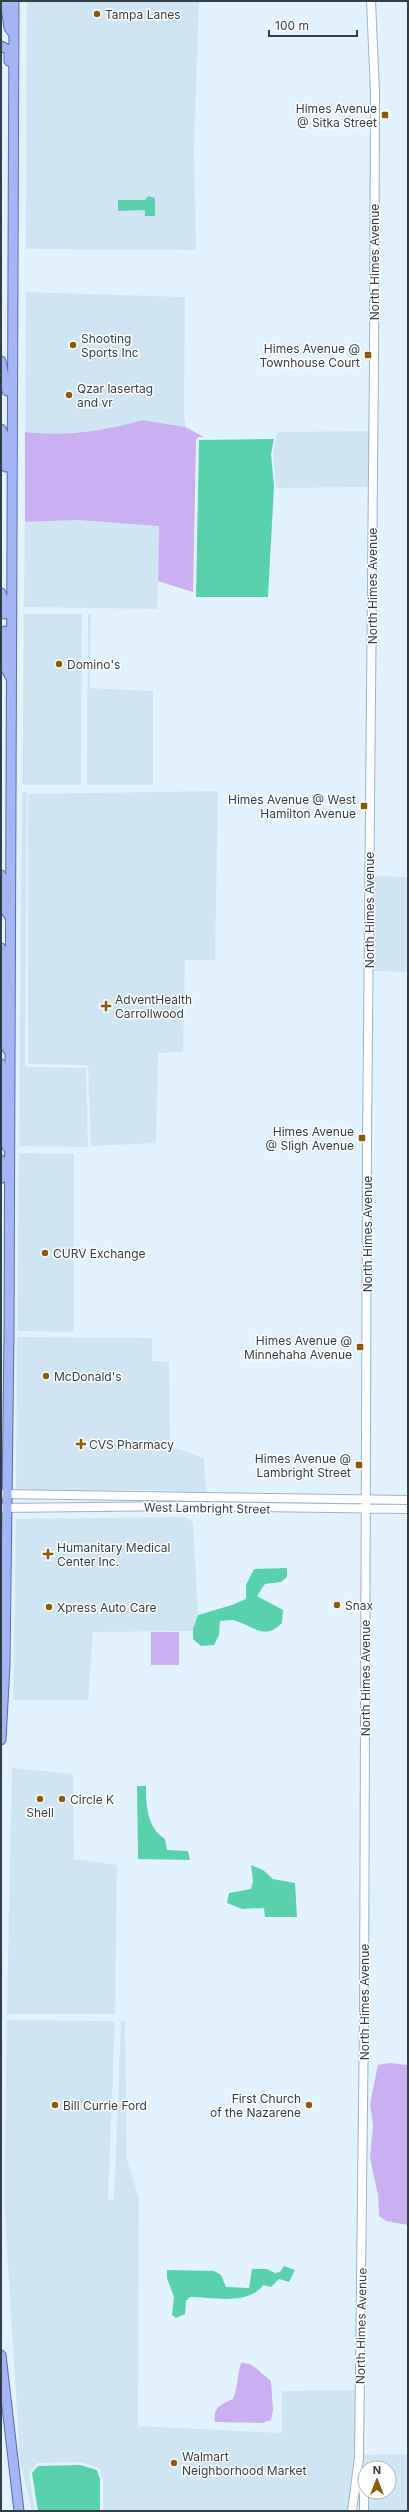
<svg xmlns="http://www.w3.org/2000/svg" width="409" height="2512" viewBox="0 0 409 2512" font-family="Inter,sans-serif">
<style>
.built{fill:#cfe5f3}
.green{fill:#cab0f0}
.water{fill:#5ad1ad}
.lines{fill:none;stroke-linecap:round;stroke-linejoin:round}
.secondary-casing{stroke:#98b4c6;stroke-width:10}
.primary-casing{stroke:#566db5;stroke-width:11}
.secondary{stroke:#fff;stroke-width:8}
.primary{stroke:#a5b6f7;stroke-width:9}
.poi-dot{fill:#8c5906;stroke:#fff;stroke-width:1.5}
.labels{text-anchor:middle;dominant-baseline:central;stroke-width:3;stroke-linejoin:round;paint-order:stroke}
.poi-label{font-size:12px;fill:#333f46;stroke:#fff;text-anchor:start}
.street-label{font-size:12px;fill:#333f46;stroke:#fff}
</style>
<rect width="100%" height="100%" fill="#e2f3ff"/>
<path class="built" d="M 27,1 L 199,1 L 194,149 L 196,250 L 26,249 Z
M 26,292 L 185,297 L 184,416 L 186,428 L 142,420 L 106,430 L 45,435 L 25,432 Z
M 370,431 L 370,487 L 276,488 L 273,454 L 277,432 Z
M 77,520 L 159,525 L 157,609 L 24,607 L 25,522 Z
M 24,614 L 82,614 L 81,785 L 22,785 Z
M 88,614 L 91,614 L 90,688 L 153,691 L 153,785 L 87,785 Z
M 218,791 L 215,960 L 185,960 L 183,1052 L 158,1053 L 156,1143 L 91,1146 L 88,1065 L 28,1064 L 28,794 Z
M 22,792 L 27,792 L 25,1065 L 28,1067 L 86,1068 L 88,1147 L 19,1146 Z
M 374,876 L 408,877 L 408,972 L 372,971 Z
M 19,1153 L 74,1154 L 74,1332 L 17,1331 Z
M 17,1337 L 152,1338 L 152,1361 L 169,1362 L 170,1446 L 204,1458 L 206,1493 L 147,1490 L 16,1491 Z
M 185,1517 L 193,1522 L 198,1615 L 193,1631 L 93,1632 L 88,1700 L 13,1700 L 16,1519 Z
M 12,1768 L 73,1774 L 74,1859 L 117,1865 L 115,2014 L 7,2014 Z
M 7,2020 L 115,2021 L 108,2199 L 114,2200 L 121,2021 L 125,2021 L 127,2160 L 139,2198 L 138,2426 L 282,2433 L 282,2391 L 357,2390 L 357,2467 L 349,2511 L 103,2511 L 103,2479 L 99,2468 L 80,2462 L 37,2463 L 29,2473 L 35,2511 L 32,2511 L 20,2461 L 4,2198 Z
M 408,2454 L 408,2511 L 367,2511 L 366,2492 L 389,2492 L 389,2468 L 365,2468 L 365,2484 L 362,2455 Z"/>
<path class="green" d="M 142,420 L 185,427 L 204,437 L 198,437 L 196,440 L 193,592 L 158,581 L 159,526 L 77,520 L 25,522 L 25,432 C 64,437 105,431 142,420 Z
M 151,1632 L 179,1632 L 179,1665 L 151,1665 Z
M 390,2063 L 408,2065 L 408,2225 L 386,2221 L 379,2216 L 378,2195 L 370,2158 L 373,2125 L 370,2104 L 378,2065 Z
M 241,2363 C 252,2361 263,2375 271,2381 L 273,2410 L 271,2420 L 262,2423 L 215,2422 C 212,2408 221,2404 233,2399 C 238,2387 237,2376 241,2363 Z"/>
<path class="water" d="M 148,196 L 155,198 L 155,216 L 145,216 L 145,210 L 118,211 L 118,200 L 145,200 Z
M 274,439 L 271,454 L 274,486 L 268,597 L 196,597 L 199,440 Z
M 287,1568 L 287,1577 L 281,1582 L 265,1584 L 257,1596 L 283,1610 L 282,1623 C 264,1641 254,1626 236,1621 C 232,1619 225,1621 220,1621 L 219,1635 L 214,1645 L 201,1646 L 193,1639 L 193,1629 L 198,1615 L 232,1605 L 246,1599 L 246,1585 L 254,1569 Z
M 137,1786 L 146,1786 C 146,1805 147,1828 165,1839 L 167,1850 L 188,1851 L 190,1860 L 138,1859 Z
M 251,1865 L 263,1870 L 273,1879 L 295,1883 L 297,1917 L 265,1917 L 264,1908 L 242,1909 L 227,1903 L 229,1893 L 251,1889 L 253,1881 Z
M 284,2266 L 295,2270 L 289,2282 L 279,2279 L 271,2287 L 263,2285 C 249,2306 211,2297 190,2297 L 186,2301 L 185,2314 L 176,2318 L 172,2315 L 174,2297 L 167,2278 L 167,2270 L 214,2271 L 221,2275 L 226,2287 L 249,2288 L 252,2269 L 267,2269 L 275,2273 L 280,2272 Z
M 80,2465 L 97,2470 L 100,2479 L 100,2511 L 38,2511 L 32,2473 L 38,2466 Z"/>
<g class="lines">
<g class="secondary-casing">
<path id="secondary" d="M 1,1494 L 408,1500
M 1,1508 L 186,1506 L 408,1509
M 360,2473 L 364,2495 L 364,2511
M 352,2511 L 359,2458 L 364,2018 L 367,1143 L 374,361 L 375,92 L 371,1"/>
</g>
<g class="primary-casing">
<path id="primary" d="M 5,1 L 9,28 L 12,32
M 1,46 L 9,50 L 9,61
M 1,361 L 7,391
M 1,429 L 6,439 L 6,467
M 1,593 L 5,605 L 5,614
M 5,631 L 4,664 L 9,675
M 1,875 L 3,878 L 3,907 L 10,917
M 1,948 L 3,954 L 2,1039 L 8,1050
M 1,1064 L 1,1132 L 7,1147
M 1,1160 L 2,1178
M 1,1740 L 5,1666 L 9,1334 L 14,1
M 1,2355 L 19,2511"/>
</g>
<use href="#secondary" class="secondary"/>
<use href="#primary" class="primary"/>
</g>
<g class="poi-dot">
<circle cx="97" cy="14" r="4"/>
<rect x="381" y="111" width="8" height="8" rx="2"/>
<circle cx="73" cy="345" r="4"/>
<rect x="364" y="351" width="8" height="8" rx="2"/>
<circle cx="69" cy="395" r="4"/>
<circle cx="59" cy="664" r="4"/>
<rect x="360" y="802" width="8" height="8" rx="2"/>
<path d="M104 1000h4v4h4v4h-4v4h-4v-4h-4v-4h4z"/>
<rect x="358" y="1134" width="8" height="8" rx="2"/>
<circle cx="45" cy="1253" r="4"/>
<rect x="356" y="1343" width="8" height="8" rx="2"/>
<circle cx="46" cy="1376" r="4"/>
<path d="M79 1438h4v4h4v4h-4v4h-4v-4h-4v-4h4z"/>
<rect x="355" y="1461" width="8" height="8" rx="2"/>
<path d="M46 1548h4v4h4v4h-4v4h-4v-4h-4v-4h4z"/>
<circle cx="337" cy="1605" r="4"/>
<circle cx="49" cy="1607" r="4"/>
<circle cx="40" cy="1799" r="4"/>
<circle cx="62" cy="1799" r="4"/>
<circle cx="55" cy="2105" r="4"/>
<circle cx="309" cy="2105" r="4"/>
<circle cx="174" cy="2463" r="4"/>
</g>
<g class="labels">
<g class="poi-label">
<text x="105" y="14">Tampa Lanes</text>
<text x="377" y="108" text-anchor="end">Himes Avenue<tspan x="377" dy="14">@ Sitka Street</tspan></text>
<text x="81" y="338">Shooting<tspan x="81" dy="14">Sports Inc</tspan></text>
<text x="360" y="348" text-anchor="end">Himes Avenue @<tspan x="360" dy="14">Townhouse Court</tspan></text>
<text x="77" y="388">Qzar lasertag<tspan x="77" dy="14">and vr</tspan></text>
<text x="67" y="664">Domino's</text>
<text x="356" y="799" text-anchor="end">Himes Avenue @ West<tspan x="356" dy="14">Hamilton Avenue</tspan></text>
<text x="115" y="999">AdventHealth<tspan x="115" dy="14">Carrollwood</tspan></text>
<text x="354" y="1131" text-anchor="end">Himes Avenue<tspan x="354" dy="14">@ Sligh Avenue</tspan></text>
<text x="53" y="1253">CURV Exchange</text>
<text x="352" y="1340" text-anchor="end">Himes Avenue @<tspan x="352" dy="14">Minnehaha Avenue</tspan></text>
<text x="54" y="1376">McDonald's</text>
<text x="89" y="1444">CVS Pharmacy</text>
<text x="351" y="1458" text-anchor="end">Himes Avenue @<tspan x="351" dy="14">Lambright Street</tspan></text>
<text x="57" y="1547">Humanitary Medical<tspan x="57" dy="14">Center Inc.</tspan></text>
<text x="345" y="1605">Snax</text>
<text x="57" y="1607">Xpress Auto Care</text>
<text x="70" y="1799">Circle K</text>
<text x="40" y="1812" text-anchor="middle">Shell</text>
<text x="301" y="2098" text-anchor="end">First Church<tspan x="301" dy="14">of the Nazarene</tspan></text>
<text x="63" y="2105">Bill Currie Ford</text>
<text x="182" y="2456">Walmart<tspan x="182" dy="14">Neighborhood Market</tspan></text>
</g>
<g class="street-label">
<text transform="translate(374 262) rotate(-90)">North Himes Avenue</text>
<text transform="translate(372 586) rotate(-90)">North Himes Avenue</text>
<text transform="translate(369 910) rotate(-90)">North Himes Avenue</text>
<text transform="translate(367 1234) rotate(-90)">North Himes Avenue</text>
<text transform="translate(207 1508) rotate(1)">West Lambright Street</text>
<text transform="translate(365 1678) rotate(-90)">North Himes Avenue</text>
<text transform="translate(364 2002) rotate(-90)">North Himes Avenue</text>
<text transform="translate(361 2326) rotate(-89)">North Himes Avenue</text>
</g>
</g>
<rect width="409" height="2512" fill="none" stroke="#333f46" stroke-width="4"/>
<g transform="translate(377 2480)"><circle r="19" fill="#ffffff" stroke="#adb2b5"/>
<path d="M0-3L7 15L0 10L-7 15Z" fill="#8c5906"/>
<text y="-6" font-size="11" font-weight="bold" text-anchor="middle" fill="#333f46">N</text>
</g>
<path d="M269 30v6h88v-6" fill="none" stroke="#333f46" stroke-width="2"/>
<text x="275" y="30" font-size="12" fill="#333f46" stroke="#ffffff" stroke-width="3" paint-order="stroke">100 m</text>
</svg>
